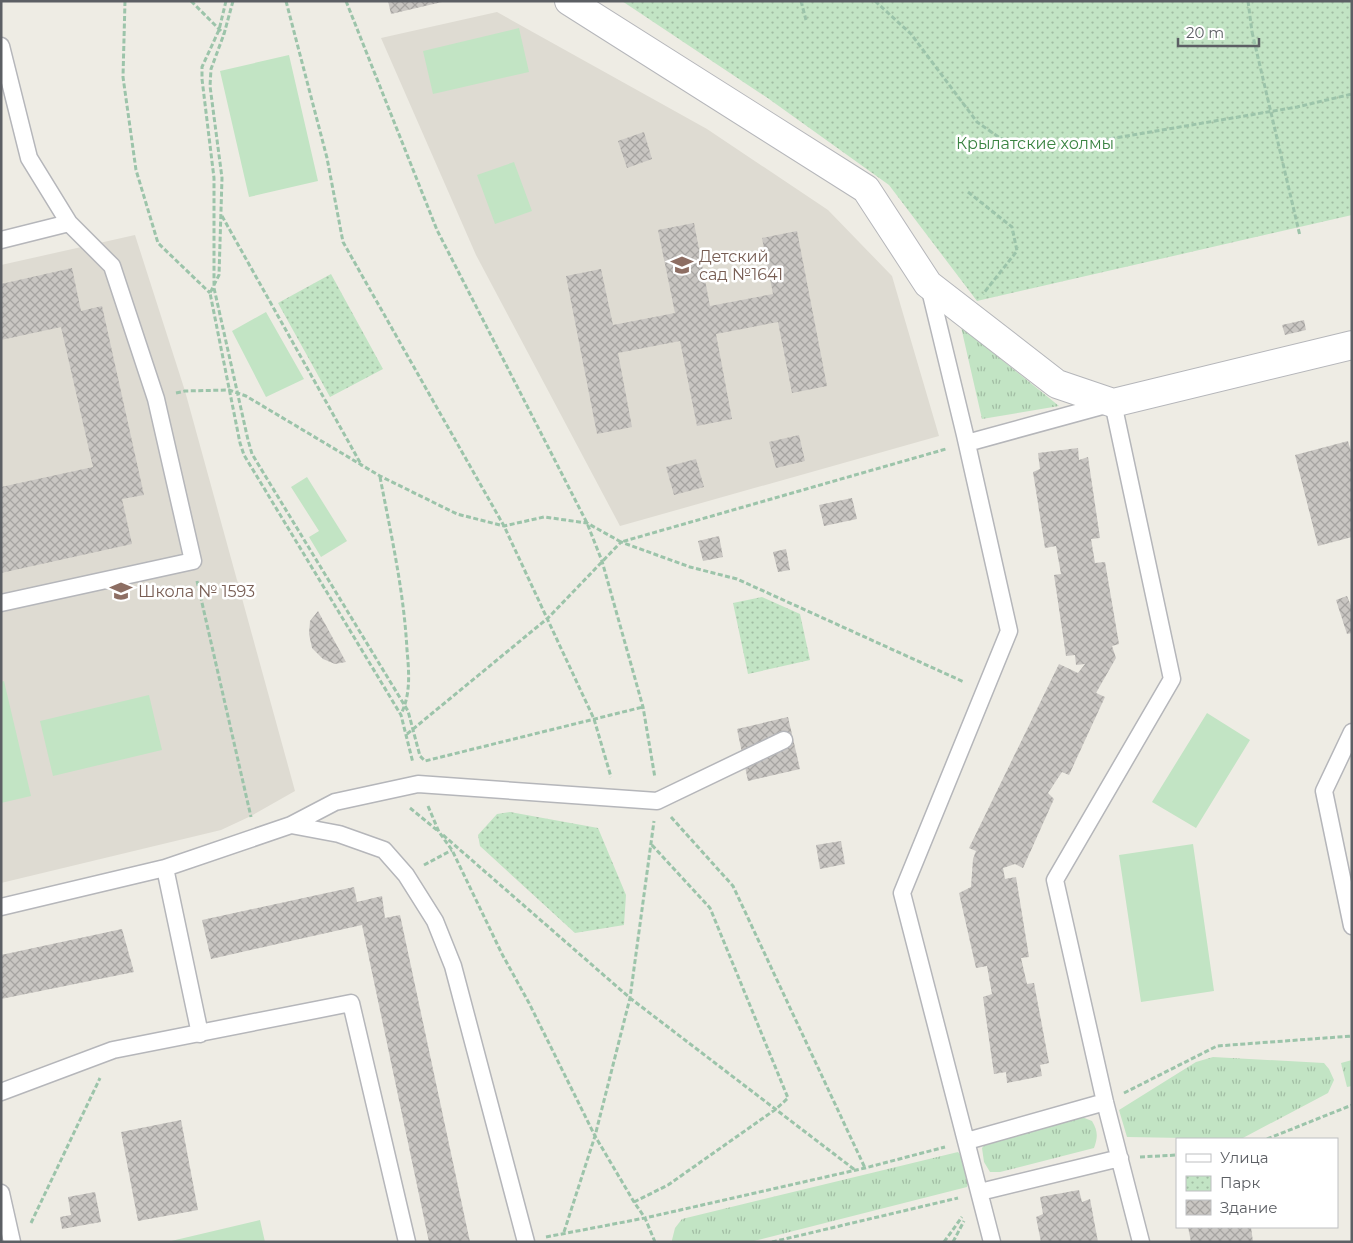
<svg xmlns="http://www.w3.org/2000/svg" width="1353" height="1243" viewBox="0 0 1353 1243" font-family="Montserrat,sans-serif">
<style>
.education{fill:#dedbd2}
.grass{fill:url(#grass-tufts)}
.park{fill:url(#park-dots)}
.garden{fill:#c2e4c4}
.building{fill:url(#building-cross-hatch)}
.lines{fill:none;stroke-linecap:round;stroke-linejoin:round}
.lane-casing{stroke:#b5b6ba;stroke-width:19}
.street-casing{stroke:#b5b6ba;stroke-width:30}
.path{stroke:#9cc4aa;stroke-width:3;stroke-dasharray:5 2.5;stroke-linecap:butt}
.lane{stroke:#fff;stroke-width:16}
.street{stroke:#fff;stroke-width:28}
.path-bridge{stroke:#9cc4aa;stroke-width:3;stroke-dasharray:5 2.5;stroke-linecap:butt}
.labels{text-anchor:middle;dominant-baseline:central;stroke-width:5;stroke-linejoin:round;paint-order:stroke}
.park-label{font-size:16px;fill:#3b8443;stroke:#fff}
.education-label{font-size:16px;fill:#785e54;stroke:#fff;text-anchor:start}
</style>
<defs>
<pattern id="grass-tufts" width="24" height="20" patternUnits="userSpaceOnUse" patternTransform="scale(1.25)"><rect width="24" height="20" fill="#c2e4c4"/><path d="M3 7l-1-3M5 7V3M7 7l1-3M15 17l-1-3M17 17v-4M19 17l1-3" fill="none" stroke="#a1bca3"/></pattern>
<pattern id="park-dots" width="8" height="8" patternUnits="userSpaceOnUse" patternTransform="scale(1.25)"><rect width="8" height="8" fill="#c2e4c4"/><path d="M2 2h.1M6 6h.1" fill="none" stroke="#a1bca3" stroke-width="1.8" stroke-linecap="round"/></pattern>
<pattern id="building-cross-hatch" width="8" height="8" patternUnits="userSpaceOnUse" patternTransform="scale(1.25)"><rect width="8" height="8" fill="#c9c6c2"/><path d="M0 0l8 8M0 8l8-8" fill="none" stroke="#a6a4a1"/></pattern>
</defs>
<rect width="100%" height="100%" fill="#eeece4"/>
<path class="education" d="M 497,12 L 707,129 L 828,210 L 892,276 L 939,436 L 620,526 L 476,255 L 381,38 Z
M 135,235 L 185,391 L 295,791 L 251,816 L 221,830 L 1,883 L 1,265 Z"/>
<path class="grass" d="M 961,327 L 1059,406 L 982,419 Z
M 1213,1057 L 1324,1063 L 1329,1069 L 1334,1080 L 1328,1093 L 1241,1139 L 1127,1137 L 1119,1110 L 1196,1062 Z
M 1352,1060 L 1352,1086 L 1347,1087 L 1341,1063 Z
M 1082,1117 L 1092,1121 C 1098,1131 1098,1137 1094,1148 L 1000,1172 L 990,1172 L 984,1162 L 982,1148 L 989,1139 Z
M 958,1152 C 967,1162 972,1173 967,1187 L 750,1242 L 672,1242 L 672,1240 L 675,1228 L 682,1219 Z"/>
<path class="park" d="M 622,1 L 1352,1 L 1352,215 L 977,301 L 889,185 L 769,99 Z
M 331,274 L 383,369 L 330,397 L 278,303 Z
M 762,597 L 800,614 L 810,660 L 748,674 L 733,603 Z
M 510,812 L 598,828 L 626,895 L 624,925 L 575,933 L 480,846 L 478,835 L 497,814 Z"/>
<path class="garden" d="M 519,28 L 529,72 L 433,94 L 423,51 Z
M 289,55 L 318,181 L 249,197 L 220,71 Z
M 514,162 L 532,211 L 495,224 L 477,175 Z
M 266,312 L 304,379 L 266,397 L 232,331 Z
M 307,477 L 347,541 L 321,557 L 309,537 L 319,531 L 291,487 Z
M 4,681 L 31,796 L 1,803 L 1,682 Z
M 149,695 L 162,750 L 53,776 L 40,721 Z
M 1207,713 L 1250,740 L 1196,828 L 1152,802 Z
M 1193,844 L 1214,991 L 1141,1002 L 1119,855 Z
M 260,1220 L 265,1242 L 167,1242 Z"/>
<path class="building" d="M 388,1 L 442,1 L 442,2 L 391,14 Z
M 644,132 L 652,159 L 627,168 L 618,141 Z
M 694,223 L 710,306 L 773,294 L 762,238 L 797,231 L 827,386 L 792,393 L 778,322 L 716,334 L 732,419 L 697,426 L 680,341 L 618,353 L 632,427 L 597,434 L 566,276 L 601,269 L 613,325 L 675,313 L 658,230 Z
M 72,268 L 81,311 L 102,306 L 144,495 L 122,499 L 132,544 L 1,573 L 1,487 L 93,467 L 61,327 L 1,340 L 1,284 Z
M 1304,320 L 1306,330 L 1285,335 L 1282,325 Z
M 799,435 L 805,461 L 776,468 L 769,442 Z
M 1348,441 L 1352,455 L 1352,537 L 1318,546 L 1295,455 Z
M 1078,448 L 1079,460 L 1088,457 L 1100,538 L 1091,539 L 1095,563 L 1105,562 L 1119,644 L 1112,646 L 1116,658 L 1096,693 L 1105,697 L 1069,775 L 1062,772 L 1048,793 L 1054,799 L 1023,868 L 1015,864 L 1003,868 L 1005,879 L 1016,877 L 1029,957 L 1021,958 L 1027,984 L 1034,983 L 1049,1063 L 1040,1065 L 1042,1076 L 1007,1083 L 1006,1072 L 994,1074 L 983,997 L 992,994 L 987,966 L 976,968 L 959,893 L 971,887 L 973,859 L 976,851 L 969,848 L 1059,664 L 1078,673 L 1085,664 L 1076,665 L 1075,655 L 1066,656 L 1054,575 L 1061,574 L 1056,546 L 1045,548 L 1033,472 L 1040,469 L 1038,453 Z
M 696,459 L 704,487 L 674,495 L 666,467 Z
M 852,498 L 857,519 L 824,526 L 819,505 Z
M 719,536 L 723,557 L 703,561 L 698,541 Z
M 786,549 L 790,570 L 778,572 L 773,552 Z
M 1347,596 L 1352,608 L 1352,633 L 1347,634 L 1336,600 Z
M 318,611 L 346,662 L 335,664 L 323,659 L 312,648 L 309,634 L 310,621 Z
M 788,717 L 800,769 L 748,781 L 737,729 Z
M 841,841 L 845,864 L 820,869 L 816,845 Z
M 354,887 L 357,902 L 382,896 L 385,918 L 400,915 L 470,1242 L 429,1242 L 362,925 L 211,959 L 202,920 Z
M 122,929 L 134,972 L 1,999 L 1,955 Z
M 181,1120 L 198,1210 L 138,1221 L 121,1132 Z
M 1079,1190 L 1082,1202 L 1090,1199 L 1098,1242 L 1041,1242 L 1036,1217 L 1043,1214 L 1040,1197 Z
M 95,1192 L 101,1222 L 62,1229 L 60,1217 L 71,1215 L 68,1197 Z
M 1188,1227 L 1251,1227 L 1253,1242 L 1191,1242 Z"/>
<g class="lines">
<g class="lane-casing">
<path id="lane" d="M 1,46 L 29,158 L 69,223
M 1,240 L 69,223 L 112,266 L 156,399 L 193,561 L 1,603
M 929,286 L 965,435 L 1009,631 L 902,893 L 992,1242
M 967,443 L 1113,403 L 1172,679 L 1055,880 L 1105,1102 L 1141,1242
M 1352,732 L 1324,791 L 1352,926
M 291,825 L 339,834 L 384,850 L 406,875 L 435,921 L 453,966 L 526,1242
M 165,868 L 200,1034
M 1,907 L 165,868 L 291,825 L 335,802 L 418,784 L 657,801 L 784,740
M 1,1092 L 113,1050 L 351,1003 L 407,1242
M 967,1141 L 1105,1102
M 980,1192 L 1120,1158
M 1,1193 L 12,1242"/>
</g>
<g class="street-casing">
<path id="street" d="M 569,1 L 866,189 L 928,284 L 1057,384 L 1113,403 L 1352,345"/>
</g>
<path class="path" d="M 125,1 L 123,77 L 136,170 L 158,243 L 210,293
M 191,1 L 224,34
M 226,1 L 219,30 L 202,67 L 202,79 L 214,178 L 214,288 L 248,440 L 252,454 L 408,711 L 420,756 L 425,761 L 643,707
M 233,1 L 224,34 L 211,69 L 210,86 L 222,178 L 219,275 L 210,293 L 240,443 L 244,455 L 401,715 L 413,763
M 286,1 L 327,158 L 343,242 L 504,526 L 594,719 L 611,777
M 346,1 L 437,230 L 587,523 L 602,561 L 643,707 L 655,778
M 801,1 L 806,20
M 875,1 L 911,34 L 977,122 L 1000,138 L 1018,146 L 1035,150 L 1062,147 L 1297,107 L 1352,94
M 1248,1 L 1252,32
M 968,192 L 1012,227 L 1017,251 L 983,294
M 222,216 L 362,466
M 176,393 L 185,391 L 229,390 L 246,396 L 380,476 L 457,514 L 504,526 L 544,517 L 587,523 L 621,542 L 946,449
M 380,477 C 391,534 404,592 407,650 C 409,672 411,694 401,714
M 197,581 L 251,817
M 407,734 L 548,618 L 621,542 L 690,567 L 737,579 L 964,682
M 428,806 L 439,832 L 452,850 L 502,954 L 529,1003 L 595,1136 L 634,1202 L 645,1218 L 655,1242
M 410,808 L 438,831
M 671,817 L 733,886 L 865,1168
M 443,835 L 630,998 L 855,1170
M 424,865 L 452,850
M 1124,1093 L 1217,1046 L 1352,1036
M 1267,1139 L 1352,1105
M 1140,1157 L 1177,1155
M 634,1202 L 668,1185 L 776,1109 L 788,1098 L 710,908 L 651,844
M 31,1223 L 100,1078
M 564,1232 L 595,1136 L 630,998 L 654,821
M 546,1237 L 645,1218 L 865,1168 L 945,1147
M 772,1242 L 958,1198
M 944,1242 L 962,1217
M 953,1242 L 964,1221"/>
<use href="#lane" class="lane"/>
<use href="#street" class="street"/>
<path class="path-bridge" d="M 1252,32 L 1300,236"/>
</g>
<defs>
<g id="school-bare" transform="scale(1.725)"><path d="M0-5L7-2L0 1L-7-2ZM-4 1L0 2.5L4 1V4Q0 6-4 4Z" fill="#8d6e63" stroke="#fff" stroke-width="2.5" paint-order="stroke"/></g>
</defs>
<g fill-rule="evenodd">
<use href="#school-bare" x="682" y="265"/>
<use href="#school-bare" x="121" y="591"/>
</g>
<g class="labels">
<g class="park-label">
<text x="1035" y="143">Крылатские холмы</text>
</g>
<g class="education-label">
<text x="699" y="256">Детский<tspan x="699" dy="18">сад №1641</tspan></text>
<text x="138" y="591">Школа № 1593</text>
</g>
</g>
<rect width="1353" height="1243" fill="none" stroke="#5c5f64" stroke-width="5"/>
<rect x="1176" y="1138" width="162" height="90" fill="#ffffff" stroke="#bebfc1"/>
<rect x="1186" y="1154" width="25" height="8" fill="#ffffff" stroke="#bebfc1"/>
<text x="1220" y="1163" font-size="15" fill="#5c5f64">Улица</text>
<rect x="1186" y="1176" width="25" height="15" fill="url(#park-dots)" stroke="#bebfc1"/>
<text x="1220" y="1188" font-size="15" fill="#5c5f64">Парк</text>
<rect x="1186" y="1200" width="25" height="15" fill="url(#building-cross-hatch)" stroke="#bebfc1"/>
<text x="1220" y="1213" font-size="15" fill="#5c5f64">Здание</text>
<path d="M1178 38v8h81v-8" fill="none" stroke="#5c5f64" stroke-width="2.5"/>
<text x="1186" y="38" font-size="15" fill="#5c5f64" stroke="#ffffff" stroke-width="4" paint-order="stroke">20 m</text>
</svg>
